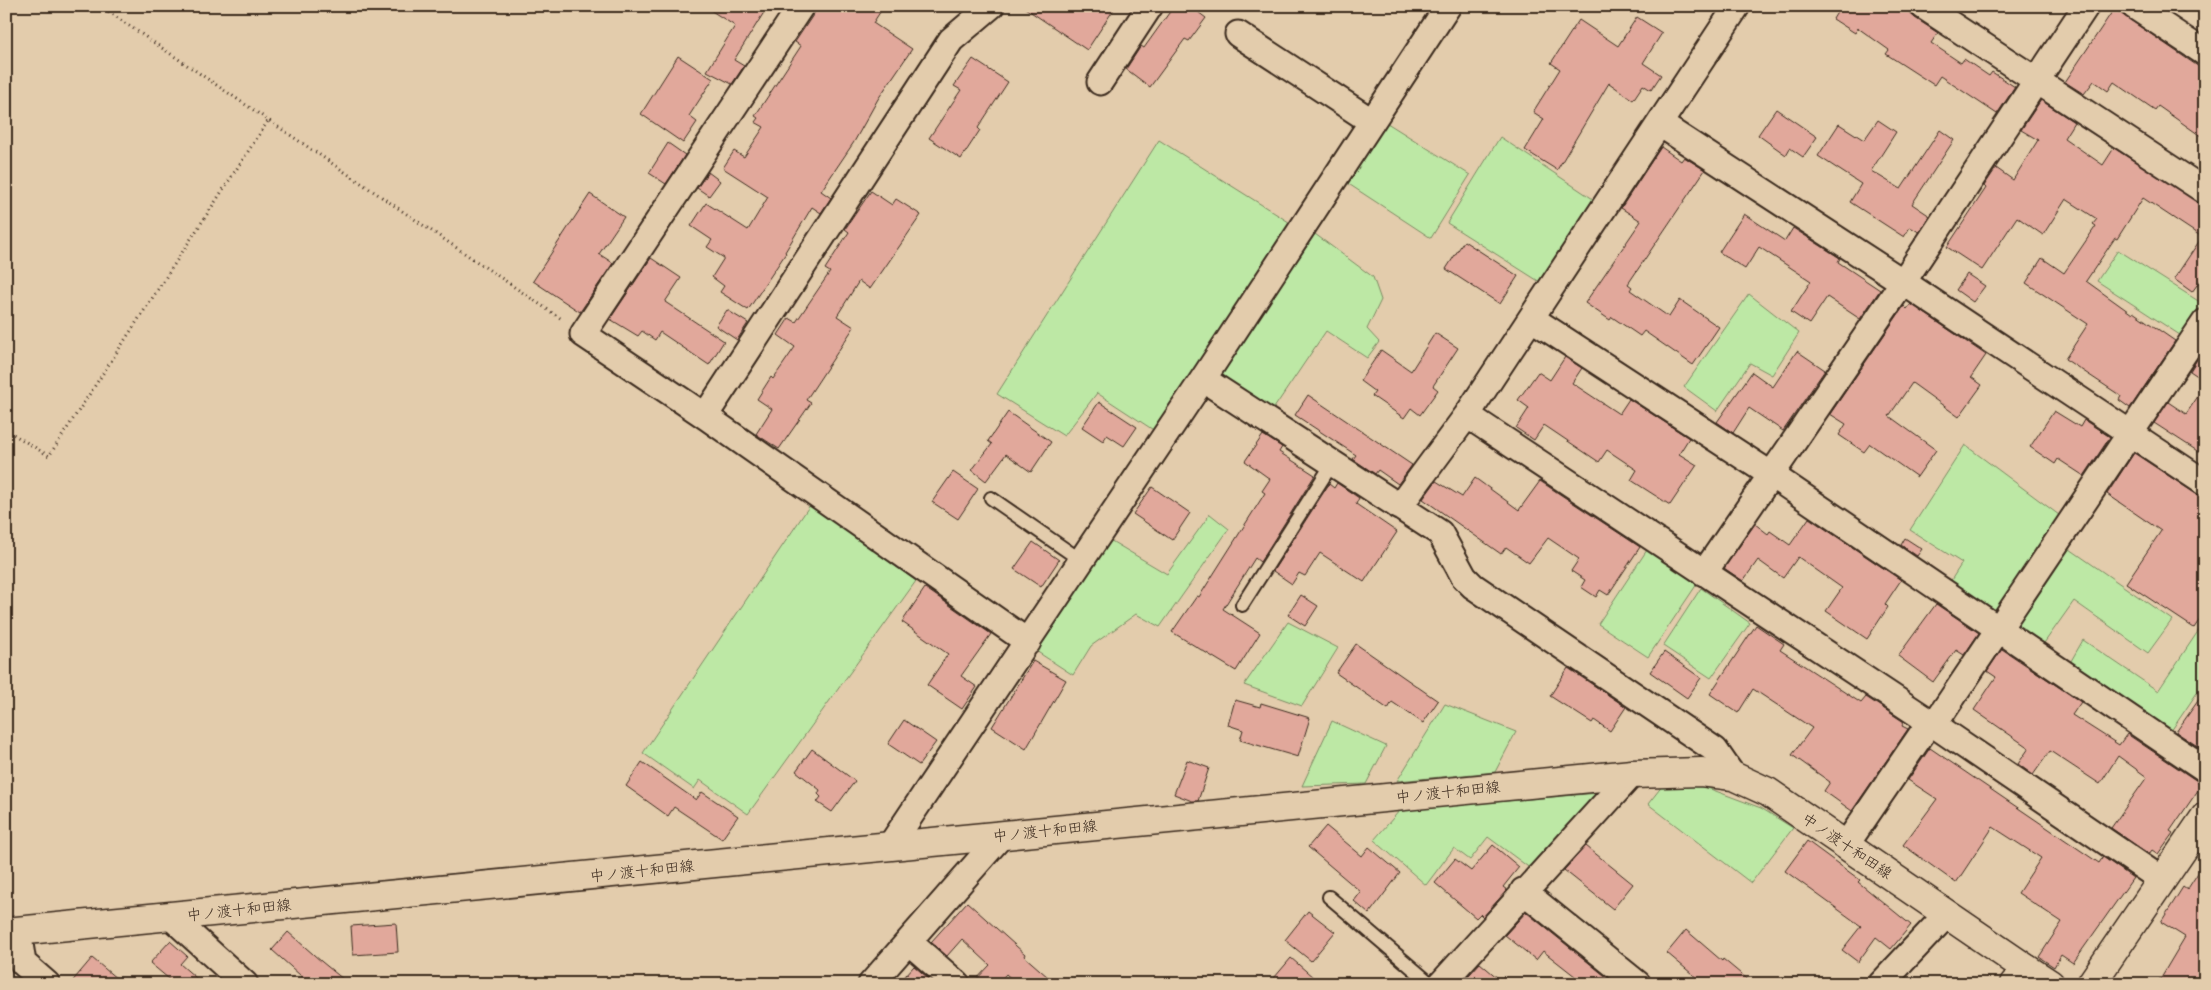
<svg xmlns="http://www.w3.org/2000/svg" width="2211" height="990" viewBox="0 0 2211 990" font-family="Itim,'Klee One',sans-serif">
<style>
.green{fill:#bde8a5;stroke:#7c8962}
.building{fill:#e1a89b;stroke:#3b2a1e}
.lines{fill:none;stroke-linecap:round;stroke-linejoin:round}
.service-casing{stroke:#3b2a1e;stroke-width:16}
.minor-casing{stroke:#3b2a1e;stroke-width:29}
.tertiary-casing{stroke:#3b2a1e;stroke-width:31}
.secondary-casing{stroke:#3b2a1e;stroke-width:31}
.primary-casing{stroke:#3b2a1e;stroke-width:31}
.path{stroke:#3b2a1e;stroke-width:3;stroke-dasharray:1 4;stroke-linecap:butt}
.service{stroke:#e3ccac;stroke-width:12}
.minor{stroke:#e3ccac;stroke-width:25}
.tertiary{stroke:#e3ccac;stroke-width:28}
.secondary{stroke:#e3ccac;stroke-width:28}
.primary{stroke:#e3ccac;stroke-width:28}
.labels{text-anchor:middle;dominant-baseline:central;stroke-width:4;stroke-linejoin:round;paint-order:stroke}
.street-label{font-size:15px;fill:#3b2a1e;stroke:#e3ccac}
</style>
<rect width="100%" height="100%" fill="#e3ccac"/>
<filter id="ink" filterUnits="userSpaceOnUse"><feTurbulence type="fractalNoise" baseFrequency=".02" numOctaves="2"/><feDisplacementMap in="SourceGraphic" scale="10" xChannelSelector="R" yChannelSelector="G"/><feConvolveMatrix kernelMatrix="1 2 1 2 8 2 1 2 1" color-interpolation-filters="sRGB"/></filter>
<g filter="url(#ink)">
<path class="green" d="M 1384,121 L 1470,175 L 1431,238 L 1344,181 Z
M 1500,137 L 1593,199 L 1540,282 L 1447,223 Z
M 1159,140 L 1292,224 L 1158,433 L 1097,393 L 1064,436 L 997,394 Z
M 1315,234 L 1373,277 L 1381,300 L 1367,329 L 1379,342 L 1367,358 L 1326,331 L 1272,411 L 1218,377 Z
M 2118,250 L 2203,304 L 2183,337 L 2097,281 Z
M 1749,294 L 1799,333 L 1772,375 L 1750,363 L 1717,411 L 1684,387 Z
M 1965,445 L 2063,518 L 1997,618 L 1948,585 L 1962,563 L 1910,530 Z
M 810,505 L 916,581 L 748,814 L 700,780 L 694,789 L 643,753 Z
M 1210,514 L 1229,529 L 1160,627 L 1136,614 L 1091,646 L 1073,675 L 1036,651 L 1108,539 L 1167,574 Z
M 2067,547 L 2172,620 L 2148,653 L 2074,601 L 2042,646 L 2012,625 Z
M 1647,550 L 1697,584 L 1648,657 L 1598,624 Z
M 1701,588 L 1750,623 L 1711,678 L 1663,646 Z
M 2205,621 L 2205,681 L 2169,734 L 2067,668 L 2083,640 L 2158,691 Z
M 1288,622 L 1338,648 L 1302,706 L 1244,685 Z
M 1445,704 L 1516,732 L 1495,772 L 1397,781 Z
M 1332,721 L 1386,746 L 1366,784 L 1302,786 Z
M 1663,785 L 1705,787 L 1761,808 L 1793,828 L 1751,883 L 1648,804 Z
M 1599,793 L 1531,869 L 1488,837 L 1470,860 L 1454,848 L 1426,885 L 1374,840 L 1400,810 Z"/>
<path class="building" d="M 704,6 L 768,6 L 734,60 L 744,66 L 732,84 L 707,71 L 735,26 Z
M 819,6 L 884,6 L 873,23 L 912,49 L 878,99 L 854,142 L 821,191 L 831,198 L 821,213 L 812,207 L 785,252 L 786,253 L 748,310 L 720,292 L 724,286 L 712,277 L 724,258 L 707,247 L 712,240 L 691,226 L 706,203 L 748,230 L 768,197 L 723,168 L 734,151 L 744,157 L 764,127 L 755,122 L 758,118 L 755,116 L 801,46 L 795,42 Z
M 1022,6 L 1116,6 L 1087,50 Z
M 1174,6 L 1190,6 L 1206,18 L 1189,41 L 1185,39 L 1150,87 L 1126,69 L 1141,46 L 1144,48 Z
M 1841,6 L 1902,6 L 1915,18 L 1938,33 L 1931,43 L 1961,63 L 1964,59 L 1989,76 L 1992,72 L 2015,87 L 1997,114 L 1940,76 L 1934,85 L 1886,54 L 1889,50 L 1858,28 L 1855,33 L 1833,19 Z
M 2114,9 L 2205,71 L 2205,139 L 2158,106 L 2155,110 L 2114,82 L 2108,91 L 2094,81 L 2084,94 L 2065,82 Z
M 1637,17 L 1662,33 L 1643,63 L 1661,75 L 1651,90 L 1643,85 L 1633,100 L 1609,83 L 1557,170 L 1525,150 L 1544,119 L 1533,112 L 1560,69 L 1551,63 L 1579,20 L 1618,46 Z
M 678,56 L 713,79 L 689,116 L 697,122 L 683,143 L 641,114 Z
M 973,59 L 1008,82 L 978,128 L 980,130 L 961,159 L 929,138 L 961,90 L 954,86 Z
M 2041,100 L 2074,122 L 2064,138 L 2103,165 L 2114,148 L 2205,206 L 2205,274 L 2192,292 L 2174,279 L 2202,237 L 2143,198 L 2117,239 L 2115,238 L 2086,281 L 2132,314 L 2133,312 L 2175,341 L 2130,408 L 2119,400 L 2121,396 L 2065,359 L 2088,324 L 2026,283 L 2042,258 L 2064,273 L 2096,226 L 2093,224 L 2097,219 L 2066,199 L 2043,235 L 2017,217 L 1982,270 L 1947,247 L 1986,188 L 1984,186 L 1996,168 L 2013,180 L 2038,140 L 2021,130 Z
M 1776,109 L 1817,137 L 1803,157 L 1790,148 L 1786,155 L 1758,135 Z
M 1878,120 L 1896,132 L 1871,171 L 1901,189 L 1940,130 L 1954,140 L 1912,204 L 1930,216 L 1919,232 L 1910,227 L 1904,237 L 1850,202 L 1861,184 L 1818,156 L 1839,124 L 1864,140 Z
M 668,143 L 685,155 L 666,184 L 649,173 Z
M 1661,147 L 1681,161 L 1684,157 L 1705,170 L 1628,284 L 1632,287 L 1630,290 L 1669,317 L 1680,300 L 1719,327 L 1693,365 L 1644,331 L 1640,336 L 1612,317 L 1610,320 L 1585,303 L 1641,221 L 1621,208 Z
M 708,172 L 720,181 L 709,196 L 697,188 Z
M 871,191 L 892,205 L 896,199 L 921,215 L 870,289 L 859,281 L 837,316 L 854,327 L 806,400 L 811,403 L 779,449 L 756,434 L 772,409 L 757,399 L 771,377 L 773,379 L 795,347 L 778,335 L 789,318 L 796,322 L 830,272 L 825,269 L 849,232 L 845,229 Z
M 590,194 L 624,217 L 599,254 L 613,263 L 580,312 L 533,281 Z
M 1744,214 L 1785,241 L 1793,228 L 1840,258 L 1838,262 L 1880,290 L 1860,319 L 1827,297 L 1809,324 L 1791,312 L 1811,281 L 1759,247 L 1745,269 L 1719,252 Z
M 1464,241 L 1518,276 L 1500,304 L 1446,269 Z
M 651,258 L 681,278 L 665,302 L 724,341 L 709,365 L 660,332 L 655,340 L 642,331 L 638,336 L 610,319 Z
M 1967,274 L 1985,286 L 1973,302 L 1956,290 Z
M 1911,304 L 1986,355 L 1971,377 L 1982,385 L 1959,417 L 1912,383 L 1889,416 L 1936,450 L 1917,477 L 1870,444 L 1864,452 L 1839,435 L 1846,424 L 1830,414 L 1904,306 L 1907,309 Z
M 727,310 L 748,323 L 737,340 L 716,326 Z
M 1435,333 L 1458,348 L 1433,386 L 1438,390 L 1420,415 L 1411,408 L 1404,418 L 1372,396 L 1375,392 L 1360,381 L 1381,350 L 1411,371 Z
M 1797,351 L 1825,370 L 1783,431 L 1749,408 L 1733,433 L 1717,422 L 1752,372 L 1773,387 Z
M 1565,357 L 1582,368 L 1572,383 L 1619,414 L 1629,399 L 1689,438 L 1679,454 L 1697,465 L 1670,505 L 1631,480 L 1637,470 L 1607,450 L 1599,462 L 1544,425 L 1534,440 L 1516,428 L 1529,408 L 1518,400 L 1538,372 L 1550,380 Z
M 2198,358 L 2205,362 L 2205,369 L 2199,377 L 2190,371 Z
M 2205,386 L 2205,456 L 2154,423 L 2168,402 L 2186,414 Z
M 1308,395 L 1412,465 L 1398,484 L 1378,470 L 1375,474 L 1353,459 L 1356,455 L 1295,415 Z
M 1099,402 L 1137,427 L 1124,446 L 1107,435 L 1103,441 L 1082,427 Z
M 2054,411 L 2080,427 L 2084,420 L 2110,437 L 2084,476 L 2058,459 L 2055,464 L 2030,447 Z
M 1008,412 L 1051,442 L 1031,472 L 1006,454 L 986,481 L 972,470 L 992,444 L 988,441 Z
M 1263,435 L 1282,447 L 1279,452 L 1315,475 L 1260,562 L 1255,558 L 1223,609 L 1260,633 L 1236,671 L 1172,632 L 1197,596 L 1199,597 L 1265,493 L 1262,491 L 1270,479 L 1245,461 Z
M 2134,453 L 2205,500 L 2205,612 L 2194,628 L 2126,583 L 2161,531 L 2107,494 Z
M 953,472 L 978,489 L 958,519 L 932,502 Z
M 1475,478 L 1519,510 L 1540,481 L 1640,547 L 1608,595 L 1600,590 L 1596,597 L 1581,587 L 1585,580 L 1571,571 L 1579,559 L 1548,538 L 1529,563 L 1506,547 L 1501,554 L 1423,499 L 1436,481 L 1462,497 Z
M 1337,483 L 1359,498 L 1356,504 L 1397,532 L 1364,582 L 1320,553 L 1305,576 L 1299,573 L 1292,584 L 1273,571 L 1329,484 L 1334,488 Z
M 1152,487 L 1190,513 L 1172,540 L 1133,514 Z
M 1809,518 L 1901,580 L 1885,604 L 1888,607 L 1867,639 L 1826,611 L 1842,588 L 1798,557 L 1783,578 L 1758,560 L 1743,581 L 1724,568 L 1755,524 L 1768,534 L 1770,531 L 1790,545 Z
M 1905,538 L 1922,549 L 1917,556 L 1901,545 Z
M 1033,542 L 1059,560 L 1041,587 L 1014,569 Z
M 925,588 L 991,634 L 961,676 L 977,687 L 962,709 L 927,685 L 948,654 L 902,622 Z
M 1301,595 L 1318,606 L 1305,626 L 1288,615 Z
M 1936,604 L 1979,633 L 1964,655 L 1956,650 L 1933,682 L 1898,656 Z
M 1756,625 L 1784,644 L 1780,650 L 1861,703 L 1866,697 L 1904,722 L 1902,726 L 1908,729 L 1852,811 L 1824,791 L 1830,782 L 1792,755 L 1812,728 L 1753,689 L 1738,713 L 1710,694 Z
M 1356,644 L 1438,701 L 1423,723 L 1392,702 L 1388,709 L 1336,673 Z
M 2002,649 L 2081,702 L 2072,715 L 2119,745 L 2127,734 L 2197,781 L 2203,783 L 2170,831 L 2173,833 L 2158,854 L 2152,850 L 2149,854 L 2111,828 L 2147,777 L 2118,756 L 2100,784 L 2050,751 L 2033,775 L 2018,764 L 2029,748 L 1974,710 L 1996,677 L 1987,671 Z
M 1664,652 L 1701,678 L 1687,698 L 1650,672 Z
M 1033,661 L 1066,680 L 1026,749 L 992,727 Z
M 1568,668 L 1626,707 L 1610,731 L 1594,720 L 1592,723 L 1550,696 Z
M 2205,691 L 2205,751 L 2176,732 Z
M 1235,700 L 1260,707 L 1261,703 L 1310,718 L 1298,757 L 1240,740 L 1243,730 L 1228,725 Z
M 904,720 L 936,742 L 919,765 L 888,744 Z
M 1930,748 L 2099,863 L 2103,857 L 2133,878 L 2073,963 L 2061,955 L 2054,967 L 2039,957 L 2062,922 L 2018,893 L 2041,858 L 1993,827 L 1956,883 L 1903,845 L 1937,799 L 1908,780 Z
M 812,749 L 855,781 L 832,812 L 817,802 L 821,797 L 818,794 L 820,790 L 796,771 Z
M 1187,760 L 1209,768 L 1198,801 L 1192,801 L 1174,794 Z
M 642,762 L 696,800 L 702,792 L 738,816 L 722,839 L 674,807 L 668,816 L 626,786 Z
M 1326,826 L 1362,856 L 1369,847 L 1400,873 L 1369,914 L 1354,901 L 1361,892 L 1308,847 Z
M 1807,841 L 1860,880 L 1858,882 L 1911,925 L 1891,949 L 1876,937 L 1858,962 L 1842,950 L 1861,926 L 1785,871 Z
M 1493,845 L 1519,867 L 1503,887 L 1507,890 L 1483,917 L 1480,914 L 1476,918 L 1435,883 L 1455,859 L 1471,871 Z
M 1586,846 L 1633,884 L 1613,909 L 1564,870 Z
M 2205,862 L 2205,984 L 2157,984 L 2185,937 L 2161,922 L 2183,887 L 2187,890 Z
M 967,902 L 1025,954 L 1024,956 L 1056,984 L 1017,984 L 1006,974 L 997,984 L 972,984 L 990,965 L 962,939 L 947,956 L 931,942 Z
M 1308,911 L 1335,932 L 1311,961 L 1285,940 Z
M 1526,912 L 1615,984 L 1585,984 L 1543,951 L 1536,960 L 1505,935 Z
M 396,923 L 398,952 L 353,955 L 351,926 Z
M 1686,930 L 1722,961 L 1723,959 L 1753,984 L 1704,984 L 1667,953 Z
M 288,932 L 322,962 L 349,984 L 310,984 L 272,950 Z
M 170,941 L 187,956 L 180,964 L 203,984 L 175,984 L 150,963 Z
M 92,958 L 123,984 L 70,984 Z
M 1291,958 L 1321,984 L 1269,984 Z
M 1480,963 L 1505,984 L 1461,984 Z
M 914,966 L 928,978 L 922,984 L 898,984 Z"/>
<g class="lines">
<g class="service-casing">
<path id="service" d="M 991,498 L 1082,561
M 1242,605 L 1332,464
M 1329,897 L 1431,984"/>
</g>
<g class="minor-casing">
<path id="minor" d="M 801,6 L 583,334 L 705,416 L 1028,642
M 1923,6 L 2205,191
M 2134,6 L 2205,53
M 1238,34 L 1371,121
M 1100,82 L 1150,6
M 1660,124 L 1903,282 L 2205,483
M 1531,318 L 1770,474 L 2205,769
M 1203,379 L 1440,533 L 1464,577 L 1473,586 L 1715,750 L 1733,776
M 1467,415 L 1930,722 L 2162,880
M 705,416 L 951,40 L 991,6
M 1399,507 L 1467,415 L 1737,6
M 1704,573 L 1903,282 L 2086,6
M 1934,725 L 2205,322
M 1846,845 L 1930,722
M 890,846 L 1203,379 L 1448,6
M 1523,891 L 1638,984
M 170,916 L 245,984
M 18,931 L 23,963 L 47,984
M 909,942 L 957,984
M 871,984 L 1001,836
M 1441,984 L 1632,774
M 1881,984 L 1947,914"/>
</g>
<g class="tertiary-casing">
<path id="tertiary" d="M 2091,984 L 2205,817"/>
</g>
<g class="secondary-casing">
<path id="secondary" d="M 6,932 L 1632,774 L 1701,772 L 1733,776 L 1768,792 L 2027,969"/>
</g>
<g class="primary-casing">
<path id="primary" d="M 2014,984 L 2027,969 L 2050,984"/>
</g>
<path class="path" d="M 100,6 L 563,320
M 6,434 L 8,431 L 49,456 L 268,121"/>
<use href="#service" class="service"/>
<use href="#minor" class="minor"/>
<use href="#tertiary" class="tertiary"/>
<use href="#secondary" class="secondary"/>
<use href="#primary" class="primary"/>
</g>
</g>
<g class="labels">
<g class="street-label">
<text transform="translate(1448 792) rotate(-6)">中ノ渡十和田線</text>
<text transform="translate(1045 831) rotate(-6)">中ノ渡十和田線</text>
<text transform="translate(1847 846) rotate(34)">中ノ渡十和田線</text>
<text transform="translate(642 871) rotate(-6)">中ノ渡十和田線</text>
<text transform="translate(239 910) rotate(-6)">中ノ渡十和田線</text>
</g>
</g>
<rect width="2211" height="990" fill="none" stroke="#e3ccac" stroke-width="25"/>
<rect x="12" y="12" width="2186" height="965" fill="none" stroke="#3b2a1e" stroke-width="2" filter="url(#ink)"/>
</svg>
